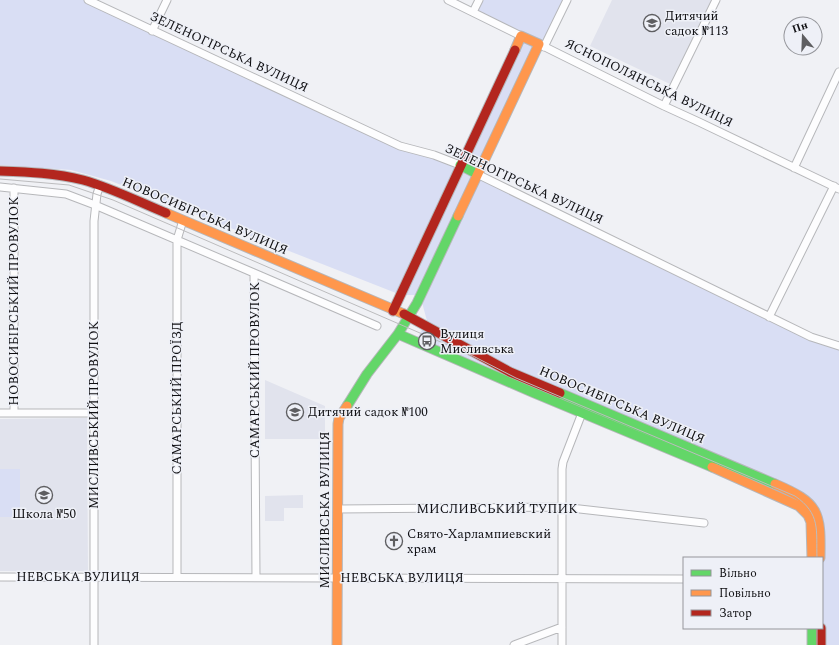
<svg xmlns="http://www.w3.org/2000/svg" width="839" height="645" viewBox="0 0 839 645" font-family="Spectral,serif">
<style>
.built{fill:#e1e3ed}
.green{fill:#d9def4}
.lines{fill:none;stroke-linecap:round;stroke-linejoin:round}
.street-casing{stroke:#b6b7ba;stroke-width:9}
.fast-casing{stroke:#b6b7ba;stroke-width:11}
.slow-casing{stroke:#b6b7ba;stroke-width:11}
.jam-casing{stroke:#b6b7ba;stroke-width:11}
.street{stroke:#fdfdfe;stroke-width:7}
.fast{stroke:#63d668;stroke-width:9}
.slow{stroke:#ff974d;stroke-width:9}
.jam{stroke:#b3261e;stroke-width:9}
.tram{stroke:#bcbcbe;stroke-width:1}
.labels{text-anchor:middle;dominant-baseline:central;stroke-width:3;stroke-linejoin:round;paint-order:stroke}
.poi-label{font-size:13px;fill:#0f0f12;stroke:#eef0f7;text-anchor:start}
.street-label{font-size:13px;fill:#0f0f12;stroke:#eef0f7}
</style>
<rect width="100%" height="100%" fill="#f0f1f5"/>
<path class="built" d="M 612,0 L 713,0 L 672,85 L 590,46 Z
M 265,380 L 325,406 L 325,439 L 265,439 Z
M 87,418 L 88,571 L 0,571 L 0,419 Z
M 303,495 L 303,508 L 284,508 L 284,521 L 265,521 L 265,496 Z"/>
<path class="green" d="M 0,0 L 88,0 L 400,146 L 460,165 L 521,36 L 473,12 L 479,0 L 567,0 L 544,47 L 539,44 L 477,174 L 745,305 L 839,346 L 839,645 L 809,645 L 822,628 L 822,558 L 799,506 L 414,344 L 427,321 L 420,295 L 401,295 L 111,181 L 71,170 L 0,165 Z
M 0,469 L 20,469 L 20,517 L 0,517 Z"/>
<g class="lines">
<g class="street-casing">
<path id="street" d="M 88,0 L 400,146 L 434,155 L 460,165
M 448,0 L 521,36
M 473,12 L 479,0
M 152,31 L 167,0
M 539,44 L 664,106 L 699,122 L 839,189
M 544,47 L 567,0
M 664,106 L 716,0
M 794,168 L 839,72
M 477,174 L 811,337 L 839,346
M 0,187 L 66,194 L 95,205 L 254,273
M 769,317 L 834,186
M 0,413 L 94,413
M 14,413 L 14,188
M 338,509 L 562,507 L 704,523
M 0,577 L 684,579
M 177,577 L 177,240 L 183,220
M 256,578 L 254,273 L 377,326
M 94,645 L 94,221 L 97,194 L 100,185
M 514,645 L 562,627
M 562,645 L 562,469 L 563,462 L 582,413"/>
</g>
<g class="fast-casing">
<path id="fast" d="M 460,165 L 477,174
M 398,334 L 532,392 L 712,467
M 560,393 L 775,484
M 347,406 L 367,374 L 398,334 L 417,303 L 458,216
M 812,628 L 812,645"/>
</g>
<g class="slow-casing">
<path id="slow" d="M 166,213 L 404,314
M 458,216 L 539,44 L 521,36 L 515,50
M 712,467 L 799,506 L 808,515 L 811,522 L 812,558
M 775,484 C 819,503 821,511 820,558
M 337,645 L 338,424 L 339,418 L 347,406"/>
</g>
<g class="jam-casing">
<path id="jam" d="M 0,171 C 28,172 56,173 83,180 C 112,188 139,202 166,213
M 393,311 L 515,50
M 404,314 L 510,372 L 560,393
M 821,628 L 821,645"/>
</g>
<use href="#street" class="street"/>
<use href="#fast" class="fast"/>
<use href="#slow" class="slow"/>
<use href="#jam" class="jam"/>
<path class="tram" d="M 0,179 L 69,185 L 113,200 L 473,356 L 516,378 L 795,496 C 821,514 816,530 817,558
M 817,628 L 817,645"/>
</g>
<defs>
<g id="school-ring" transform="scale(0.9)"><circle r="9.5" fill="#eef0f7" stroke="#5e5e61" stroke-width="1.5"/><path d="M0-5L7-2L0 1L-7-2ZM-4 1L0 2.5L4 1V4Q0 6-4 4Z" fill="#5e5e61"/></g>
<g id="bus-ring" transform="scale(0.9)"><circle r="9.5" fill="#eef0f7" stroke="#5e5e61" stroke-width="1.5"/><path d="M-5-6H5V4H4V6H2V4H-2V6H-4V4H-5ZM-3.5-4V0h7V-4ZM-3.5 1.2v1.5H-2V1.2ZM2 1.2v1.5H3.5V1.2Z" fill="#5e5e61"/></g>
<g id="church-ring" transform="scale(0.9)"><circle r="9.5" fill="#eef0f7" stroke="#5e5e61" stroke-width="1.5"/><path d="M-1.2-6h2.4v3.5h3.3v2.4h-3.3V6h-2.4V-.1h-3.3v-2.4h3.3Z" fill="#5e5e61"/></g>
</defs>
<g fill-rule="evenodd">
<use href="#school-ring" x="652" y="23"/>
<use href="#bus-ring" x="427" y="341"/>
<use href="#school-ring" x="295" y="412"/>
<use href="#school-ring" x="44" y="495"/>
<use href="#church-ring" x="394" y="541"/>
</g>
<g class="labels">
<g class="poi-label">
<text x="665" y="16">Дитячий<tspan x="665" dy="15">садок №113</tspan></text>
<text x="440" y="334">Вулиця<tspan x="440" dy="15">Мисливська</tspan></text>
<text x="308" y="412">Дитячий садок №100</text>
<text x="44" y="514" text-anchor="middle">Школа №50</text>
<text x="407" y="534">Свято-Харлампиевский<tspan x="407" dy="15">храм</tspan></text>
</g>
<g class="street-label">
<text transform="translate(229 52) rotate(25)">ЗЕЛЕНОГІРСЬКА ВУЛИЦЯ</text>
<text transform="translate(649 83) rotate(26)">ЯСНОПОЛЯНСЬКА ВУЛИЦЯ</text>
<text transform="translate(524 184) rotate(25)">ЗЕЛЕНОГІРСЬКА ВУЛИЦЯ</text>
<text transform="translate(205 216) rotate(23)">НОВОСИБІРСЬКА ВУЛИЦЯ</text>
<text transform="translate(14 301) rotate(-90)">НОВОСИБІРСЬКИЙ ПРОВУЛОК</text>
<text transform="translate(255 370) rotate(-90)">САМАРСЬКИЙ ПРОВУЛОК</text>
<text transform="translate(177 398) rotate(-90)">САМАРСЬКИЙ ПРОЇЗД</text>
<text transform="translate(622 405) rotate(23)">НОВОСИБІРСЬКА ВУЛИЦЯ</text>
<text transform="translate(94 415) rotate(-90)">МИСЛИВСЬКИЙ ПРОВУЛОК</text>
<text x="497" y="509">МИСЛИВСЬКИЙ ТУПИК</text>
<text transform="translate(325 510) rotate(-90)">МИСЛИВСЬКА ВУЛИЦЯ</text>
<text x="78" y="577">НЕВСЬКА ВУЛИЦЯ</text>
<text x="402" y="578">НЕВСЬКА ВУЛИЦЯ</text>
</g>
</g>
<rect x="683" y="557" width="140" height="72" fill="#eef0f7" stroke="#95969b"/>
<rect x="691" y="570" width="20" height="6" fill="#63d668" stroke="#95969b"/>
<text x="719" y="577" font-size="12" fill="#0f0f12">Вільно</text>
<rect x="691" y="590" width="20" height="6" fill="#ff974d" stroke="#95969b"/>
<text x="719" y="597" font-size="12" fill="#0f0f12">Повільно</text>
<rect x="691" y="610" width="20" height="6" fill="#b3261e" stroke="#95969b"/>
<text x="719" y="617" font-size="12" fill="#0f0f12">Затор</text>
<g transform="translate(803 36) rotate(341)"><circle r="19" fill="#eef0f7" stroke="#95969b"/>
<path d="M0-3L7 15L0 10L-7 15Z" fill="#5e5e61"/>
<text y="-6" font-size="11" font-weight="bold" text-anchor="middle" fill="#0f0f12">Пн</text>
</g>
</svg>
